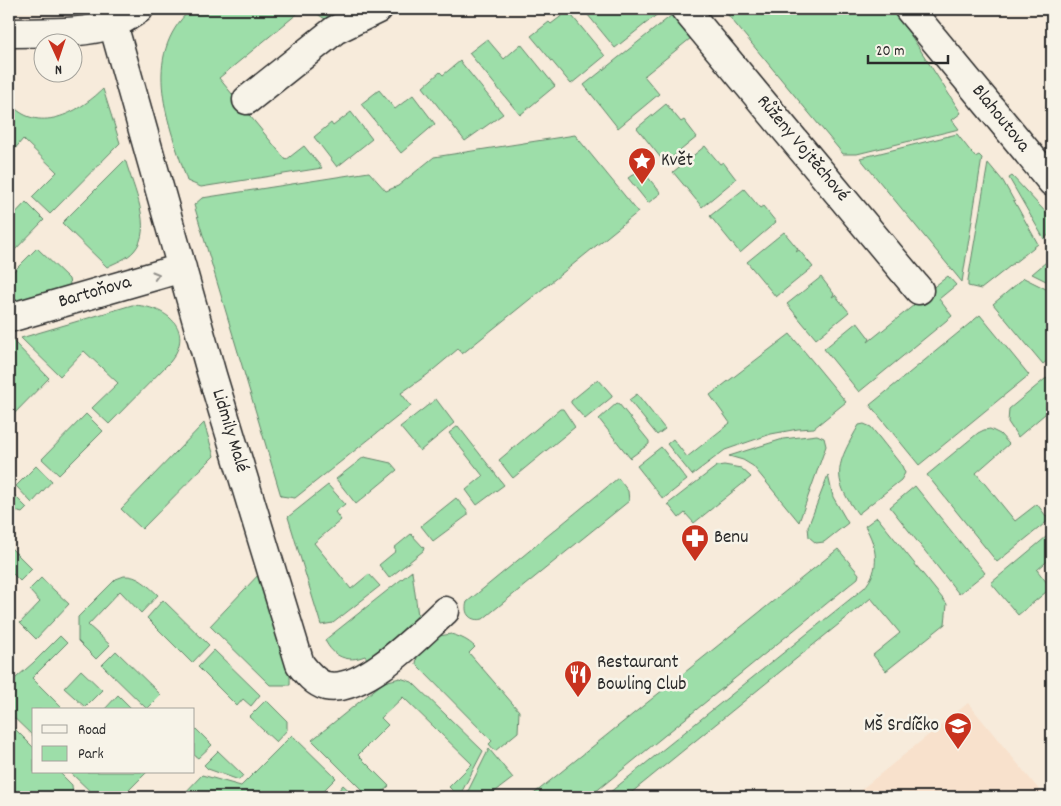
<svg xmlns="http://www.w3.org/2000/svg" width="1061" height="806" viewBox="0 0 1061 806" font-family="Dekko,sans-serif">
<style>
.built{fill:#f8e1cc}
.green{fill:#9ddea9;stroke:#64846a}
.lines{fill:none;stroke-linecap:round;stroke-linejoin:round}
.street-casing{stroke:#2b2b2b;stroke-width:31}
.street{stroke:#f7f3e8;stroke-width:28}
.oneway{stroke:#918f8a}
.labels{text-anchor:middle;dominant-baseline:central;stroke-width:5;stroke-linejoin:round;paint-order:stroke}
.street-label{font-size:19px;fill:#2b2b2b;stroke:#f7f3e8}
.poi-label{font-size:19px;fill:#2b2b2b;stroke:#f7f3e8;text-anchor:start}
</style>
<rect width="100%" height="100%" fill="#f7ebdb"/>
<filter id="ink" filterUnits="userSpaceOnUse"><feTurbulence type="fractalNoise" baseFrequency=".02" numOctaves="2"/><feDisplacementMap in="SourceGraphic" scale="10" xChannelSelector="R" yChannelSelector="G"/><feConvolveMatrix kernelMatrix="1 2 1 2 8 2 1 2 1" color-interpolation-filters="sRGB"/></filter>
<g filter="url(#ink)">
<path class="built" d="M 968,703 L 1045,797 L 852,797 Z"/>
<path class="green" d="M 191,9 L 303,9 L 219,78 L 286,160 L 304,146 L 322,168 L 201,187 L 187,181 C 169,123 139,58 191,9 Z
M 313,9 L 357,9 C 336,18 330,28 313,9 Z
M 583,9 L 664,9 L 615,48 Z
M 723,9 L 890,9 L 908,31 L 961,113 L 952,120 L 959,129 L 857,154 L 843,154 Z
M 568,11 L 605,56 L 571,84 L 531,36 L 549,22 L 551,24 Z
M 672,15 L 691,38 L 644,76 L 659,94 L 618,128 L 584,85 Z
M 487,39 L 504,59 L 521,44 L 555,86 L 520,115 L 469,53 Z
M 460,61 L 503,114 L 465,141 L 423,87 L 440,72 L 443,75 Z
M 103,89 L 120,143 L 50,214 L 32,197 L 57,172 L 23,139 L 9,156 L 9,102 C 37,136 78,113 103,89 Z
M 379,90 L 395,109 L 413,95 L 435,124 L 401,153 L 361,104 Z
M 666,104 L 681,122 L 684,120 L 697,137 L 665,163 L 637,128 Z
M 351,112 L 372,139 L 337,167 L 314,137 L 331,123 L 333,126 Z
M 957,134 L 975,157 L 979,155 L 982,158 L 962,282 L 860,158 Z
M 575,135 L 638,212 L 462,354 L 458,349 L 427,375 L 401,393 L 411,406 L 295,498 L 281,496 L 194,205 L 202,198 L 369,172 L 386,191 L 398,186 L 434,157 Z
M 705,146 L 720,164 L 723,162 L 736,179 L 702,207 L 673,172 Z
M 124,161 L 126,162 C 133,187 154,229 134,251 C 127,259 116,262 107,267 L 62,223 Z
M 988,163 L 1003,181 L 1038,244 L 981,289 L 968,286 L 968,280 Z
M 641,169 L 661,193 L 648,203 L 628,178 Z
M 1012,176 L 1052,219 L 1052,232 L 1044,239 L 1009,178 Z
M 744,189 L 760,208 L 763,206 L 776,222 L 740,253 L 710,216 Z
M 26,202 L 44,220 L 9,256 L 9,220 Z
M 784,232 L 798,249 L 796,252 L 799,250 L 813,267 L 776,297 L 747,262 Z
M 37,248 L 69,279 L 70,284 L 67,287 L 13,304 L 9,296 L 9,276 Z
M 1052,257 L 1052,284 L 1032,274 Z
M 948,276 L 956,285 L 939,299 L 952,316 L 859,392 L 824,349 L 857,322 L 870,339 L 868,342 L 914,305 L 913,303 Z
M 821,277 L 834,294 L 832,297 L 835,295 L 849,312 L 816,339 L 787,304 Z
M 1024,278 L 1052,292 L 1052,357 L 1043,364 L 993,304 Z
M 132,305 C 166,306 196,329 170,362 L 109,424 L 92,408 L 118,383 L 84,351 L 60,376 L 21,338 Z
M 980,315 L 1029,375 L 919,465 L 870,405 Z
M 790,334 L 846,402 L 814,428 L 798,429 L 771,434 L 725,450 L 692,475 L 667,444 L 673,439 L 687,457 L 730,423 L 710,395 Z
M 13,341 L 49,378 L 9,419 L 9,344 Z
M 1052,377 L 1052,408 L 1018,437 L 1008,422 L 1009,409 L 1045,379 Z
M 598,379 L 612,395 L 612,397 L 585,419 L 571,403 L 571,401 Z
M 637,394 L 665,429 L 657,435 L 629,400 Z
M 436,399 L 454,423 L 420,451 L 400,427 Z
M 617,403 L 619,404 L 649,441 L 649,444 L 630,458 L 599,419 Z
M 560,409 L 563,409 L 575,427 L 513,478 L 512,477 L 499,460 Z
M 86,414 L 103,431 L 59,475 L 42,459 Z
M 204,423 L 214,456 L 142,529 L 121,509 Z
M 864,424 L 871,427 L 902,466 L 905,473 L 901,480 L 858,514 C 829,477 838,462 859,425 Z
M 458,426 L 504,485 L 477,505 L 466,490 L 483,476 L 449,433 Z
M 990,429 L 1000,434 L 1009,444 L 976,473 L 1015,521 L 1037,504 L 1049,520 L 997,562 L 927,475 L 978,433 L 984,430 Z
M 817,435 L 824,438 L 826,446 L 799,522 L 753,466 L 743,460 L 729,456 L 783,439 Z
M 661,447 L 687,480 L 663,499 L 637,466 Z
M 364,457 L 391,463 L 397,470 L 356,504 L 336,479 Z
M 724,465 L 741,468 L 751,477 L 694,523 L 685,513 L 679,518 L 668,504 L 717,466 Z
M 36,466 L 52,481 L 32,503 L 16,486 Z
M 828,475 L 833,497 L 848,523 L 824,542 L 816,543 L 809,537 L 808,527 Z
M 618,478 L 628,491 L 629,501 L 483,619 C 471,622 463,614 467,602 Z
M 328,485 L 345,504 L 335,512 L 341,520 L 314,543 L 351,589 L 369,574 L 380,586 L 333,623 L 321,625 L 288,517 Z
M 915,486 L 985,573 L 959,594 L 890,507 Z
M 9,490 L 27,508 L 22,513 L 9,509 Z
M 456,498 L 468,512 L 468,515 L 433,541 L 421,526 Z
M 877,517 L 947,604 L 945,624 L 886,671 L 873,655 L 900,633 L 871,598 L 626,797 L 604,797 L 864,588 C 881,569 877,547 865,526 Z
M 1052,532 L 1052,557 L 1037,570 L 1051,588 L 1018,615 L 991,583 Z
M 411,534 L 424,548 L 423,551 L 389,578 L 379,565 L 396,551 L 394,548 Z
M 9,546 L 32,569 L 20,581 L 9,570 Z
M 838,549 L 859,574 L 858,578 L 589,797 L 530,797 Z
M 412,571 L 419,623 L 370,663 L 365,656 C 348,663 333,657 325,640 Z
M 261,572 C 270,601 292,656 290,685 L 270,685 L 210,626 Z
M 124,576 C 138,575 148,586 158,595 L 141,613 L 120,591 L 88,625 L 110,645 L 96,659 L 78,641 L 78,617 L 116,579 Z
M 41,578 L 69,604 L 36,639 L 20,623 L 40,602 L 29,590 Z
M 163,600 L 209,645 L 192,663 L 147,618 Z
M 451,634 C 461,637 468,640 475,647 L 469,653 L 519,711 L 518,732 L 495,751 L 489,744 L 492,741 L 416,664 L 417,655 L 439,636 Z
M 60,636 L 67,643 L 32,678 L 64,710 L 34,710 L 34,737 L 9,713 L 9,684 L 33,663 Z
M 214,650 L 260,695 L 251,706 L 243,699 L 237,706 L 198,667 Z
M 116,651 L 161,695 L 147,709 L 102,665 Z
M 81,670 L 102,690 L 85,707 L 64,688 Z
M 400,678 L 412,682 L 483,751 L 459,797 L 449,787 L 472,764 L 403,697 L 381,718 L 388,725 L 358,755 L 389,786 L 377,797 L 369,797 L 312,740 L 384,682 Z
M 118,695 L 132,709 L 104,710 Z
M 266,700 L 287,721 L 287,730 L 276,742 L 249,717 Z
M 9,723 L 34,748 L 34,772 L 59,772 L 72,785 L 73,797 L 9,797 Z
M 194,727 L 212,745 L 198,758 L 194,755 Z
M 292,735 L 336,778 L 317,797 L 181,797 L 202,775 L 241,786 Z
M 489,749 L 513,778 L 488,797 L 465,797 Z
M 218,751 L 243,775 L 239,780 L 208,769 L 204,765 Z
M 70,772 L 147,772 L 128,791 L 135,797 L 96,797 Z
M 343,785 L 356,797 L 344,797 L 338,791 Z"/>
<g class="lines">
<g class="street-casing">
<path id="street" d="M 685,9 L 919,290
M 909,9 L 1052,182
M 113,24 L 212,375 L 300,664 C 307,673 315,683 326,686 C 363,694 420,634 445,611
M 9,33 C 41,32 82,35 113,24 C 122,21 131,14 139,9
M 247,100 L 335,30 L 378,9
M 9,318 L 182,268"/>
</g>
<use href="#street" class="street"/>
</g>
<defs><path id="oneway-chevron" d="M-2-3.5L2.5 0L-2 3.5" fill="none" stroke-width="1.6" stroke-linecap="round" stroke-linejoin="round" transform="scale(1.25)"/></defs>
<use class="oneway" href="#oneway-chevron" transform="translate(156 275) rotate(-16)"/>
</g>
<defs>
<g id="sight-pin" transform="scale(1.4375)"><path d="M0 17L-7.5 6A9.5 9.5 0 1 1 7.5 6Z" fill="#c8321e" stroke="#f7f3e8"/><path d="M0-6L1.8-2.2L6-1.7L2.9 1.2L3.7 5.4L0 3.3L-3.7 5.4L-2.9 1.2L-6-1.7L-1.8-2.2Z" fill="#fff"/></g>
<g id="pharmacy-pin" transform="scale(1.4375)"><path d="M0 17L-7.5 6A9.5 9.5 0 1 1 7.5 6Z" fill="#c8321e" stroke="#f7f3e8"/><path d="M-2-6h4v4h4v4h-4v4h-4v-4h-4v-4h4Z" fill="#fff"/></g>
<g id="restaurant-pin" transform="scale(1.4375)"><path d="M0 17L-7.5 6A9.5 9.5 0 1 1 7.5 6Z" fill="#c8321e" stroke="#f7f3e8"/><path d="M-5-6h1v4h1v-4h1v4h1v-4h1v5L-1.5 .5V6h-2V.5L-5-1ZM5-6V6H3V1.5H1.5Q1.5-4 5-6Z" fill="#fff"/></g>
<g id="school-pin" transform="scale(1.4375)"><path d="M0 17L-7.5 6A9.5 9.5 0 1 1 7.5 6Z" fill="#c8321e" stroke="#f7f3e8"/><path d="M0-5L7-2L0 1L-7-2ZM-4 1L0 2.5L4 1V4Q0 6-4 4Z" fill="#fff"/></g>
</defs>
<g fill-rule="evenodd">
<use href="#sight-pin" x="642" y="161"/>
<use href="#pharmacy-pin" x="695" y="538"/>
<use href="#restaurant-pin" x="578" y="674"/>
<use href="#school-pin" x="958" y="726"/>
</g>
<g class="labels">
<g class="street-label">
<text transform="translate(1000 119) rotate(51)">Blahoutova</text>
<text transform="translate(802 149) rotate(50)">Růženy Vojtěchové</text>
<text transform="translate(95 293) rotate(-16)">Bartoňova</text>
<text transform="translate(229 431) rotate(73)">Lidmily Malé</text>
</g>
<g class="poi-label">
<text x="661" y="161">Květ</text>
<text x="714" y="538">Benu</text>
<text x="597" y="663">Restaurant<tspan x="597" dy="22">Bowling Club</tspan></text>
<text x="939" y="726" text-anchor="end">MŠ Srdíčko</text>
</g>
</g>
<rect width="1061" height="806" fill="none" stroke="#f7f3e8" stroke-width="30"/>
<rect x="15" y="15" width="1031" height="776" fill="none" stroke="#2b2b2b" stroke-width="2" filter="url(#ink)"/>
<rect x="32" y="708" width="162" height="65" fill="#f7f3e8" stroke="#a5a39c"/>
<rect x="42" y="725" width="25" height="8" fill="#f7f3e8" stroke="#a5a39c"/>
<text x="78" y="734" font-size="15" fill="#2b2b2b">Road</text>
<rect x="42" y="746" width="25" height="15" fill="#9ddea9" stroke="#a5a39c"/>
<text x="78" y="758" font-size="15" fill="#2b2b2b">Park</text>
<g transform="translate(58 58) rotate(177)"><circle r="24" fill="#f7f3e8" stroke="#a5a39c"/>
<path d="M0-4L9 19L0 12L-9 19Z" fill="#c8321e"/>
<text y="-8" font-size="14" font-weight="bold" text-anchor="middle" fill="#2b2b2b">N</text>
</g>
<path d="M868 55v8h80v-8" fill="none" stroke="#2b2b2b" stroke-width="2.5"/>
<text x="876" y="55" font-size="15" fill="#2b2b2b" stroke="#f7f3e8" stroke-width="4" paint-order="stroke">20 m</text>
</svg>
